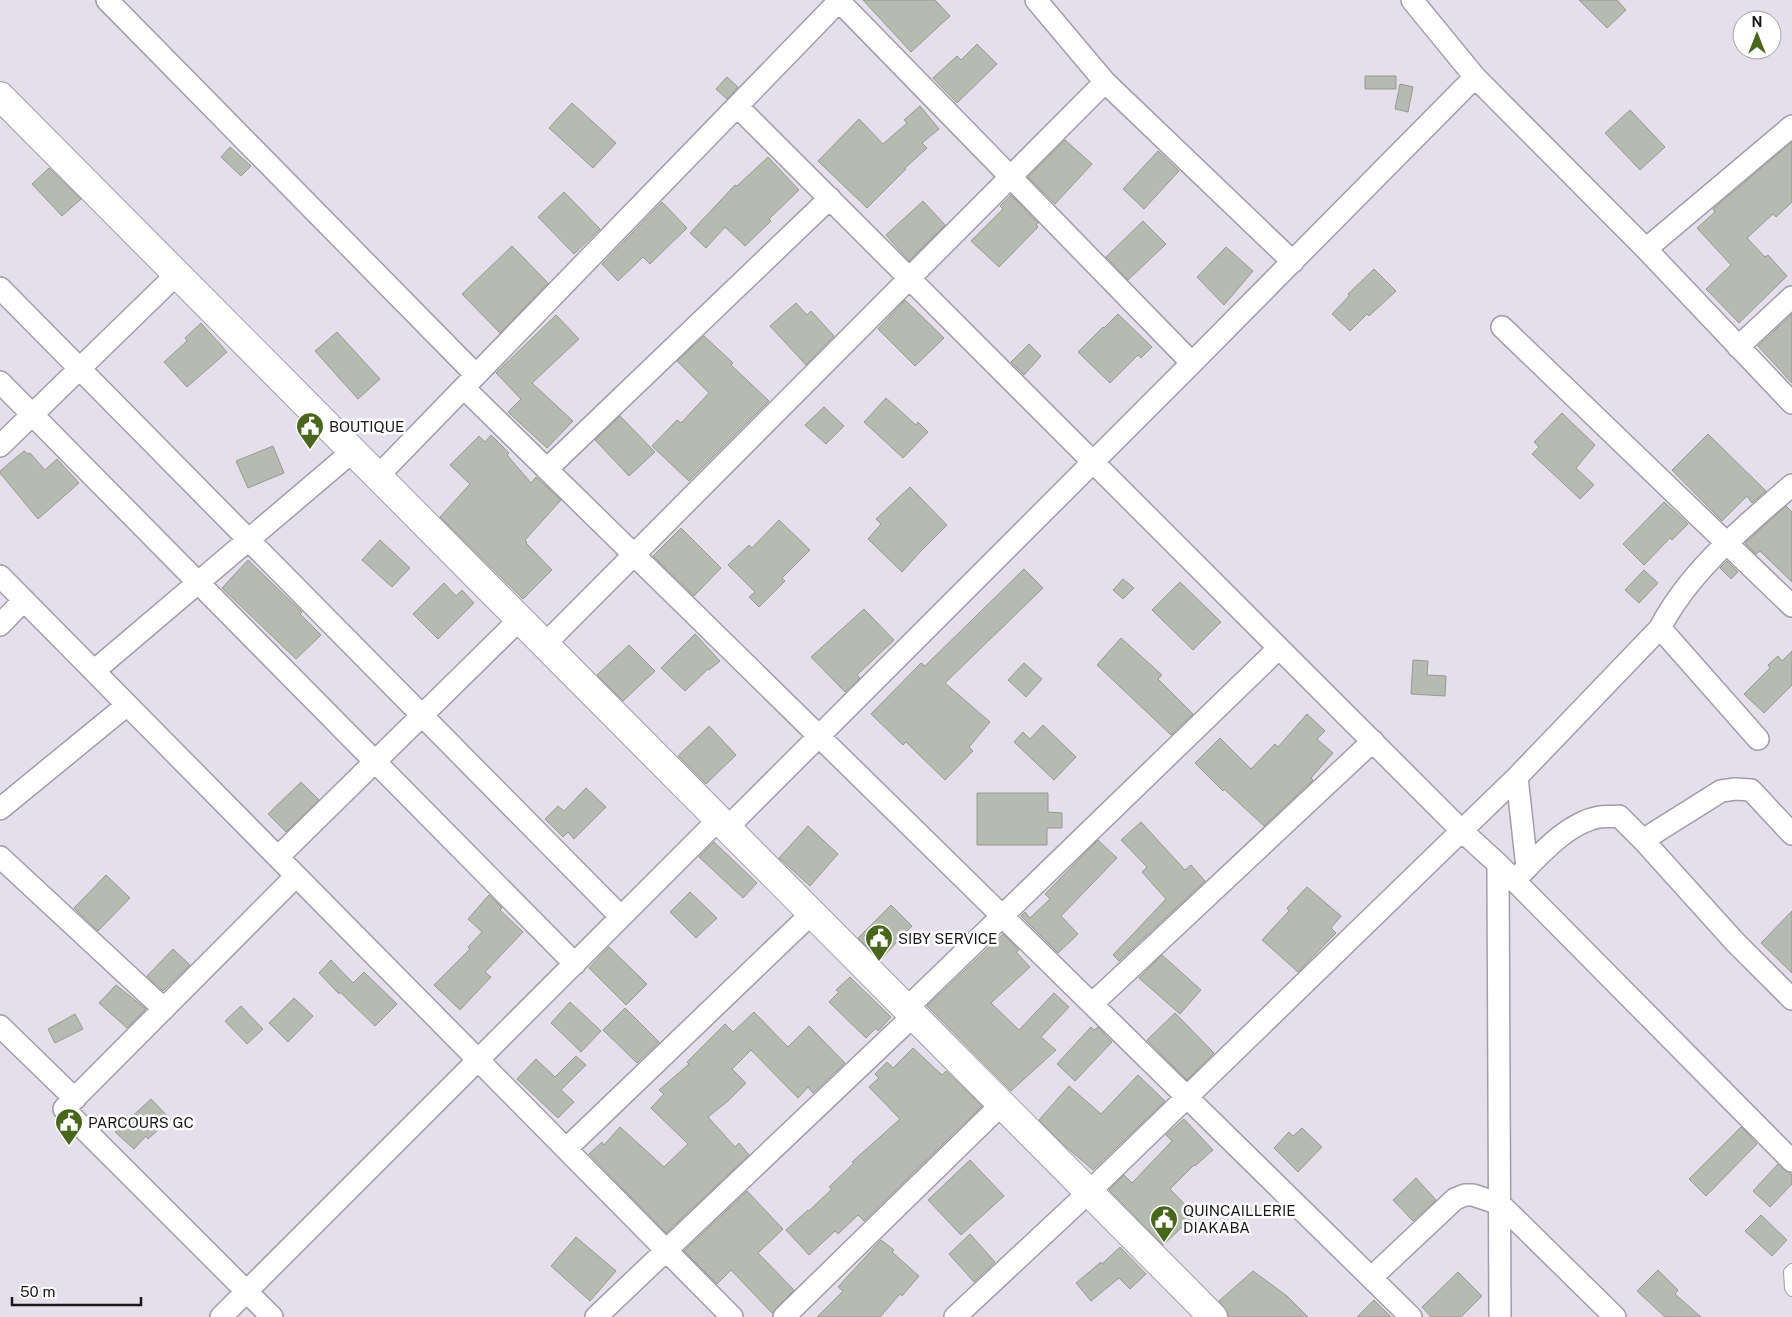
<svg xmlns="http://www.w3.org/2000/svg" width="1792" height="1317" viewBox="0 0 1792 1317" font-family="'Public Sans',sans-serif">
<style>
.building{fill:#b6bbb1;stroke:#969b91}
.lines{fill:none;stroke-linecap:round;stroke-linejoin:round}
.lane-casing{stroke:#a29da8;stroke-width:12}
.street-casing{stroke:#a29da8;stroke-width:24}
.secondary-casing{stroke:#a29da8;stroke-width:30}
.lane{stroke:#fff;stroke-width:10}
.street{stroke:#fff;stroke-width:21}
.secondary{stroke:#fff;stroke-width:28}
.labels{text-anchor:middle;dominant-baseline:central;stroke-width:5;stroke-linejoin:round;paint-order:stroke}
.poi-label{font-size:15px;fill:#1a181c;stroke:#fff;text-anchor:start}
</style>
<rect width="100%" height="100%" fill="#e4dfea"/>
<path class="building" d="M 863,0 L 935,0 L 950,16 L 911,52 Z
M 1579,0 L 1617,0 L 1626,10 L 1607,28 Z
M 977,44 L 997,64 L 957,103 L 933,78 L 957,56 L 961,60 Z
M 1365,76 L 1396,76 L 1396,89 L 1365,89 Z
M 727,77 L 738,87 L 727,99 L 716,89 Z
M 1400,84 L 1413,87 L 1408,112 L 1395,109 Z
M 572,103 L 616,143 L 593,168 L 549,128 Z
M 920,106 L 939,129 L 922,143 L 927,148 L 905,168 L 906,169 L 867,208 L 818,161 L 859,119 L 883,144 L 907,123 L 904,120 Z
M 1630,110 L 1665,147 L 1640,170 L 1605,133 Z
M 1065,140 L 1092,164 L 1055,204 L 1028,177 Z
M 1792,142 L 1792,202 L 1776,217 L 1773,214 L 1747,238 L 1765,257 L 1768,255 L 1787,276 L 1739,323 L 1706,289 L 1731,265 L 1697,228 L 1715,212 L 1713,209 Z
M 230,147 L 251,166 L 241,176 L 221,157 Z
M 1158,151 L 1179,171 L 1144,209 L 1123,189 Z
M 768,157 L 799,190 L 769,219 L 771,221 L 745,246 L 725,227 L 706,248 L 690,233 L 735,185 L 737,186 Z
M 49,168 L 81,199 L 62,216 L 32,184 Z
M 564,192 L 600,229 L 574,254 L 538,217 Z
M 1011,195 L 1038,223 L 1036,225 L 1038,227 L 999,267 L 971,241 L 1003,209 L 1000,206 Z
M 923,201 L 945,225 L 909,261 L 886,235 Z
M 662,202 L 687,228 L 650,264 L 643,257 L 618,281 L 602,264 Z
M 1143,221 L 1166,244 L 1128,280 L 1106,257 Z
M 512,246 L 548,283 L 500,333 L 462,294 Z
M 1226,247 L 1253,271 L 1224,305 L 1197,277 Z
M 1374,269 L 1396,291 L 1369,316 L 1367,314 L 1350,331 L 1332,314 L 1349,296 L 1348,294 Z
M 905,300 L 944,338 L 915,366 L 878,329 Z
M 796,303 L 807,315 L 811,311 L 834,336 L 806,365 L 770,326 Z
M 1118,314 L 1152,347 L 1141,358 L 1138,355 L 1110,383 L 1078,352 L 1103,327 L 1104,328 Z
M 1792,314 L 1792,383 L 1758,346 Z
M 556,315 L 579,339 L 532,383 L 573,421 L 547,448 L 508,412 L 521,399 L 496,373 Z
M 201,323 L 227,352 L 187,387 L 164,362 L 187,341 L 185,338 Z
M 337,332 L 380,379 L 358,399 L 315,351 Z
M 704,336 L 733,363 L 731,365 L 769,401 L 689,481 L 652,446 L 677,420 L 681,423 L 709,393 L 677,361 Z
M 1029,344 L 1041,356 L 1024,375 L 1011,362 Z
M 886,398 L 916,425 L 918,422 L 928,432 L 903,458 L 864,422 Z
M 824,407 L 844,426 L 826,444 L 805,425 Z
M 1562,413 L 1595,445 L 1576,468 L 1594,485 L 1580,499 L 1532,454 L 1539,447 L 1534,442 Z
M 620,416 L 655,452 L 629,476 L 595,440 Z
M 1708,434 L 1766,491 L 1752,503 L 1747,496 L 1722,521 L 1672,470 Z
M 491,435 L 509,453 L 507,455 L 531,483 L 536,477 L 561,500 L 525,540 L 527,542 L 526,543 L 552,570 L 523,599 L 440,517 L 470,484 L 450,465 L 479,436 L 485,442 Z
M 273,446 L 284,473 L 248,488 L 236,461 Z
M 24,451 L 28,454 L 30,453 L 45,470 L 57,459 L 79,483 L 38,519 L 0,473 L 0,471 Z
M 910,487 L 947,525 L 920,552 L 902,572 L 868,539 L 881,524 L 876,519 Z
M 1664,502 L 1688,524 L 1672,540 L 1670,538 L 1644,565 L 1623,544 Z
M 1786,506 L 1792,512 L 1792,582 L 1760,551 L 1756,554 L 1745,543 Z
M 779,520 L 810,550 L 782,578 L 785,581 L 759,607 L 749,597 L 755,592 L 728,565 L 749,545 L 752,548 Z
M 681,528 L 721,568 L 694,596 L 653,556 Z
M 380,540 L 410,568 L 392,587 L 362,560 Z
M 248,560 L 302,612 L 300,614 L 321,635 L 296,659 L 222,588 Z
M 1727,561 L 1738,572 L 1731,579 L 1720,568 Z
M 1024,569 L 1043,588 L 945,683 L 990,722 L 969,747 L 973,751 L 945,780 L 906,742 L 903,745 L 871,714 L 921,663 L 925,666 Z
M 1644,570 L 1658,583 L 1639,603 L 1625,590 Z
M 1123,579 L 1134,588 L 1123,599 L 1113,590 Z
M 1180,582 L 1221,622 L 1193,650 L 1152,610 Z
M 444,583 L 456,596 L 462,590 L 474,603 L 438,639 L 413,614 Z
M 864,609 L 894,640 L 857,675 L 860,678 L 845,692 L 811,657 Z
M 695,634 L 720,661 L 709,670 L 708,669 L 685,691 L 661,668 Z
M 1121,638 L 1162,675 L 1158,679 L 1193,714 L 1171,735 L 1097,665 Z
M 629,645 L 655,671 L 623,701 L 597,675 Z
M 1792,651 L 1792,685 L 1764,713 L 1744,694 L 1770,668 L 1768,665 L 1778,656 L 1782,661 Z
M 1413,660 L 1428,661 L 1427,675 L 1446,676 L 1445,696 L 1411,694 Z
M 1024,663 L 1042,679 L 1026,697 L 1008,680 Z
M 1307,714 L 1325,731 L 1317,739 L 1333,753 L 1311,778 L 1313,780 L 1264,826 L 1224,789 L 1223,791 L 1195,763 L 1220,738 L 1251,769 L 1275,744 L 1278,747 Z
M 1043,725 L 1076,757 L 1054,780 L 1014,742 L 1023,732 L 1030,739 Z
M 709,726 L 736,755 L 706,784 L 678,756 Z
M 301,782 L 319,800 L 286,832 L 268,814 Z
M 586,788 L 606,807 L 574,839 L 568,832 L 563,837 L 545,819 L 558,806 L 564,811 Z
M 977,793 L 1048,793 L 1048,812 L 1062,813 L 1062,828 L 1047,828 L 1047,845 L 977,845 Z
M 1141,822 L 1185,870 L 1191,865 L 1205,881 L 1119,961 L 1113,955 L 1166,899 L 1142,872 L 1147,867 L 1121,840 Z
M 808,826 L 838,854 L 810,886 L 779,858 Z
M 1098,840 L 1117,858 L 1061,916 L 1078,934 L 1058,953 L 1021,916 L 1025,912 L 1030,918 L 1050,899 L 1045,894 Z
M 714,842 L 757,883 L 743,898 L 699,857 Z
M 106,875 L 130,898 L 98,931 L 74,908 Z
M 1307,887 L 1341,916 L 1331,928 L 1336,933 L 1298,972 L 1262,940 L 1289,911 L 1287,908 Z
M 690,892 L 717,918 L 696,938 L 670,912 Z
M 489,895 L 502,908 L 500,910 L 523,932 L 485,972 L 491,977 L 460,1010 L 434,985 L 470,949 L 468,947 L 482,932 L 468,919 Z
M 891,905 L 912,926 L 880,960 L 858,938 Z
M 1792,911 L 1792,973 L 1761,943 Z
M 1003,934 L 1019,950 L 1016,952 L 1030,967 L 991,1003 L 1019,1030 L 1054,993 L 1069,1007 L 1041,1037 L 1056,1050 L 1011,1091 L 927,1006 Z
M 609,947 L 647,984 L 626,1005 L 589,968 Z
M 173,949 L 190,965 L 163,991 L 147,976 Z
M 1162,955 L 1201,990 L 1180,1014 L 1139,978 Z
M 331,960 L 353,983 L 364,972 L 397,1004 L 375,1026 L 340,992 L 339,994 L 319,973 Z
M 850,977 L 891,1017 L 878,1031 L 876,1028 L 866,1038 L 829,1002 L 839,992 L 836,990 Z
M 116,985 L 146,1009 L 127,1028 L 99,1003 Z
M 294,998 L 313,1016 L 288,1042 L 269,1023 Z
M 570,1002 L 601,1031 L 581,1052 L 551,1023 Z
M 241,1006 L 263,1029 L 247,1044 L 225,1021 Z
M 625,1008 L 659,1042 L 637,1063 L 603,1030 Z
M 754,1012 L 788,1047 L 809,1026 L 845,1063 L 813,1093 L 808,1087 L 798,1098 L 751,1050 L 732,1069 L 746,1083 L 728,1101 L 708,1117 L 735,1147 L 739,1143 L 749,1155 L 666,1233 L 589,1154 L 602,1142 L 604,1145 L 620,1127 L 664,1167 L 688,1144 L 651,1108 L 664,1094 L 659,1090 L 689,1064 L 687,1062 L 725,1024 L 733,1032 Z
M 1175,1013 L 1214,1053 L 1187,1080 L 1147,1040 Z
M 75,1014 L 83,1029 L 55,1043 L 48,1029 Z
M 1091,1027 L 1094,1030 L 1098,1027 L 1112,1042 L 1075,1081 L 1057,1064 Z
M 913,1048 L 942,1075 L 946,1071 L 982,1106 L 864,1221 L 858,1215 L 838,1234 L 835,1231 L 809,1255 L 786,1230 L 808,1210 L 809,1211 L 832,1189 L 829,1187 L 854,1163 L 852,1162 L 900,1119 L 869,1087 L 879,1078 L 875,1074 L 887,1062 L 893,1068 Z
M 576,1056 L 586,1065 L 561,1090 L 574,1102 L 558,1118 L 517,1079 L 536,1059 L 555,1077 Z
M 1138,1075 L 1165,1101 L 1093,1170 L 1065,1146 L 1039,1120 L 1069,1086 L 1101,1114 Z
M 151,1099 L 170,1119 L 148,1139 L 146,1136 L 134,1149 L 115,1132 Z
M 1184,1119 L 1213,1150 L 1195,1166 L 1194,1165 L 1170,1189 L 1195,1215 L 1163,1245 L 1109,1190 L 1124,1175 L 1132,1183 L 1172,1141 L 1166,1135 Z
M 1741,1127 L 1757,1144 L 1706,1196 L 1689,1179 Z
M 1302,1128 L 1322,1147 L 1298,1172 L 1274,1148 L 1289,1132 L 1293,1136 Z
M 970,1160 L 1004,1196 L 961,1235 L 928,1200 Z
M 1778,1164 L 1792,1175 L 1792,1184 L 1770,1207 L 1753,1191 Z
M 1416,1178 L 1436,1200 L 1413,1221 L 1393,1200 Z
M 747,1191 L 783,1229 L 758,1253 L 794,1290 L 772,1313 L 731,1270 L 717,1284 L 684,1251 Z
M 1761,1215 L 1787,1240 L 1772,1256 L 1745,1231 Z
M 970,1234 L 995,1262 L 974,1282 L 949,1254 Z
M 576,1237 L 616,1271 L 590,1301 L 551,1266 Z
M 881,1240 L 894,1250 L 892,1252 L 919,1276 L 902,1296 L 900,1294 L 880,1317 L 817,1317 L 843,1291 L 838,1287 Z
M 1120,1247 L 1146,1274 L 1130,1289 L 1119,1278 L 1091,1301 L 1076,1283 L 1101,1262 L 1102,1264 Z
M 1658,1270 L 1678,1290 L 1675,1294 L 1701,1317 L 1665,1317 L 1637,1291 Z
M 1253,1271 L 1287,1296 L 1308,1317 L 1228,1317 L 1228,1313 L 1219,1301 Z
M 1458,1272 L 1482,1296 L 1461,1317 L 1431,1317 L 1422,1307 Z
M 1374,1300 L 1391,1317 L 1357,1317 Z"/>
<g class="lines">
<g class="lane-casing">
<path id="lane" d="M 1792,1269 L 1789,1272 L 1790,1288 L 1792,1291"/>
</g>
<g class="street-casing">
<path id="street" d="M 107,0 L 476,375
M 1036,0 L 1105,82 L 1293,262
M 1412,0 L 1475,77 L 1646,249 L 1792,403
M 839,1 L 1192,363
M 737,106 L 1462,831 L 1498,864 L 1792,1161
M 1646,249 L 1792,126
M 0,288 L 621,917
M 1502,327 L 1792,606
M 1738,347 L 1792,297
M 0,382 L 575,964
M 464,388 L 1411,1317
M 0,446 L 177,274
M 547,469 L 830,198
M 378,476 L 840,0
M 0,576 L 732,1317
M 0,625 L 24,600
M 1660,628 L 1758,739
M 545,644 L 1105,82
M 94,671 L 353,451
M 1517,777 L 1527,868
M 0,809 L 127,705
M 727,828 L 1192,363 L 1475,77
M 1643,840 L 1721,791 L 1735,789 L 1751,790 L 1792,834
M 0,857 L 164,1009
M 278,857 L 520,619
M 1498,864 L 1500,1317
M 1515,880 C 1537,858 1566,823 1599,817 C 1605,816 1613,817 1619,816 L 1643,840 L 1735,942 L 1792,999
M 1092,1004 L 1373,741
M 907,1008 L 1279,648
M 0,1026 L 75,1099
M 566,1149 L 812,913
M 1371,1278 L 1455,1199 L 1465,1195 L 1473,1195 L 1500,1204 L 1615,1317
M 221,1317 L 719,819
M 272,1317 L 64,1109 L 296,876
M 596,1317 L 914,1015
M 784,1317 L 1002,1104
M 955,1317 L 1089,1192 L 1517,777 L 1660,628 C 1690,570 1744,527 1792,485"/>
</g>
<g class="secondary-casing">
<path id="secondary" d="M 0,96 L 1213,1317"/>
</g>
<use href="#lane" class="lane"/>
<use href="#street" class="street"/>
<use href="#secondary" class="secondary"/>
</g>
<defs>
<g id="civic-pin" transform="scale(1.4375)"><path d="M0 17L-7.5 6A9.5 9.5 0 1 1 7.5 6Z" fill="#48671c" stroke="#fff"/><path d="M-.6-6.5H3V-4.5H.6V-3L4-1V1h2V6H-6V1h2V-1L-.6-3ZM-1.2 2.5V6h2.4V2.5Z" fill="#fff"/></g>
</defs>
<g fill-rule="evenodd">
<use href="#civic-pin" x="310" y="426"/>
<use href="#civic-pin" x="879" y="938"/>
<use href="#civic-pin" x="69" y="1122"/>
<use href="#civic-pin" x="1164" y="1219"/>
</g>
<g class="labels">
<g class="poi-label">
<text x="329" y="426">BOUTIQUE</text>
<text x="898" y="938">SIBY SERVICE</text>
<text x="88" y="1122">PARCOURS GC</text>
<text x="1183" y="1210">QUINCAILLERIE<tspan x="1183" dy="17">DIAKABA</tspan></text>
</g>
</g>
<g transform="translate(1757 35)"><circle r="24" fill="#ffffff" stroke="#a3a3a4"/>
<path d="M0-4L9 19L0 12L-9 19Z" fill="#48671c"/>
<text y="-8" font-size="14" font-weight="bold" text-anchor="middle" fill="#1a181c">N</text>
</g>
<path d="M12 1297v8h129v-8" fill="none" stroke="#1a181c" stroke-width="2.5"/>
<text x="20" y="1297" font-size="15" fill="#1a181c" stroke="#ffffff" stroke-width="4" paint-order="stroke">50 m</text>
</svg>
